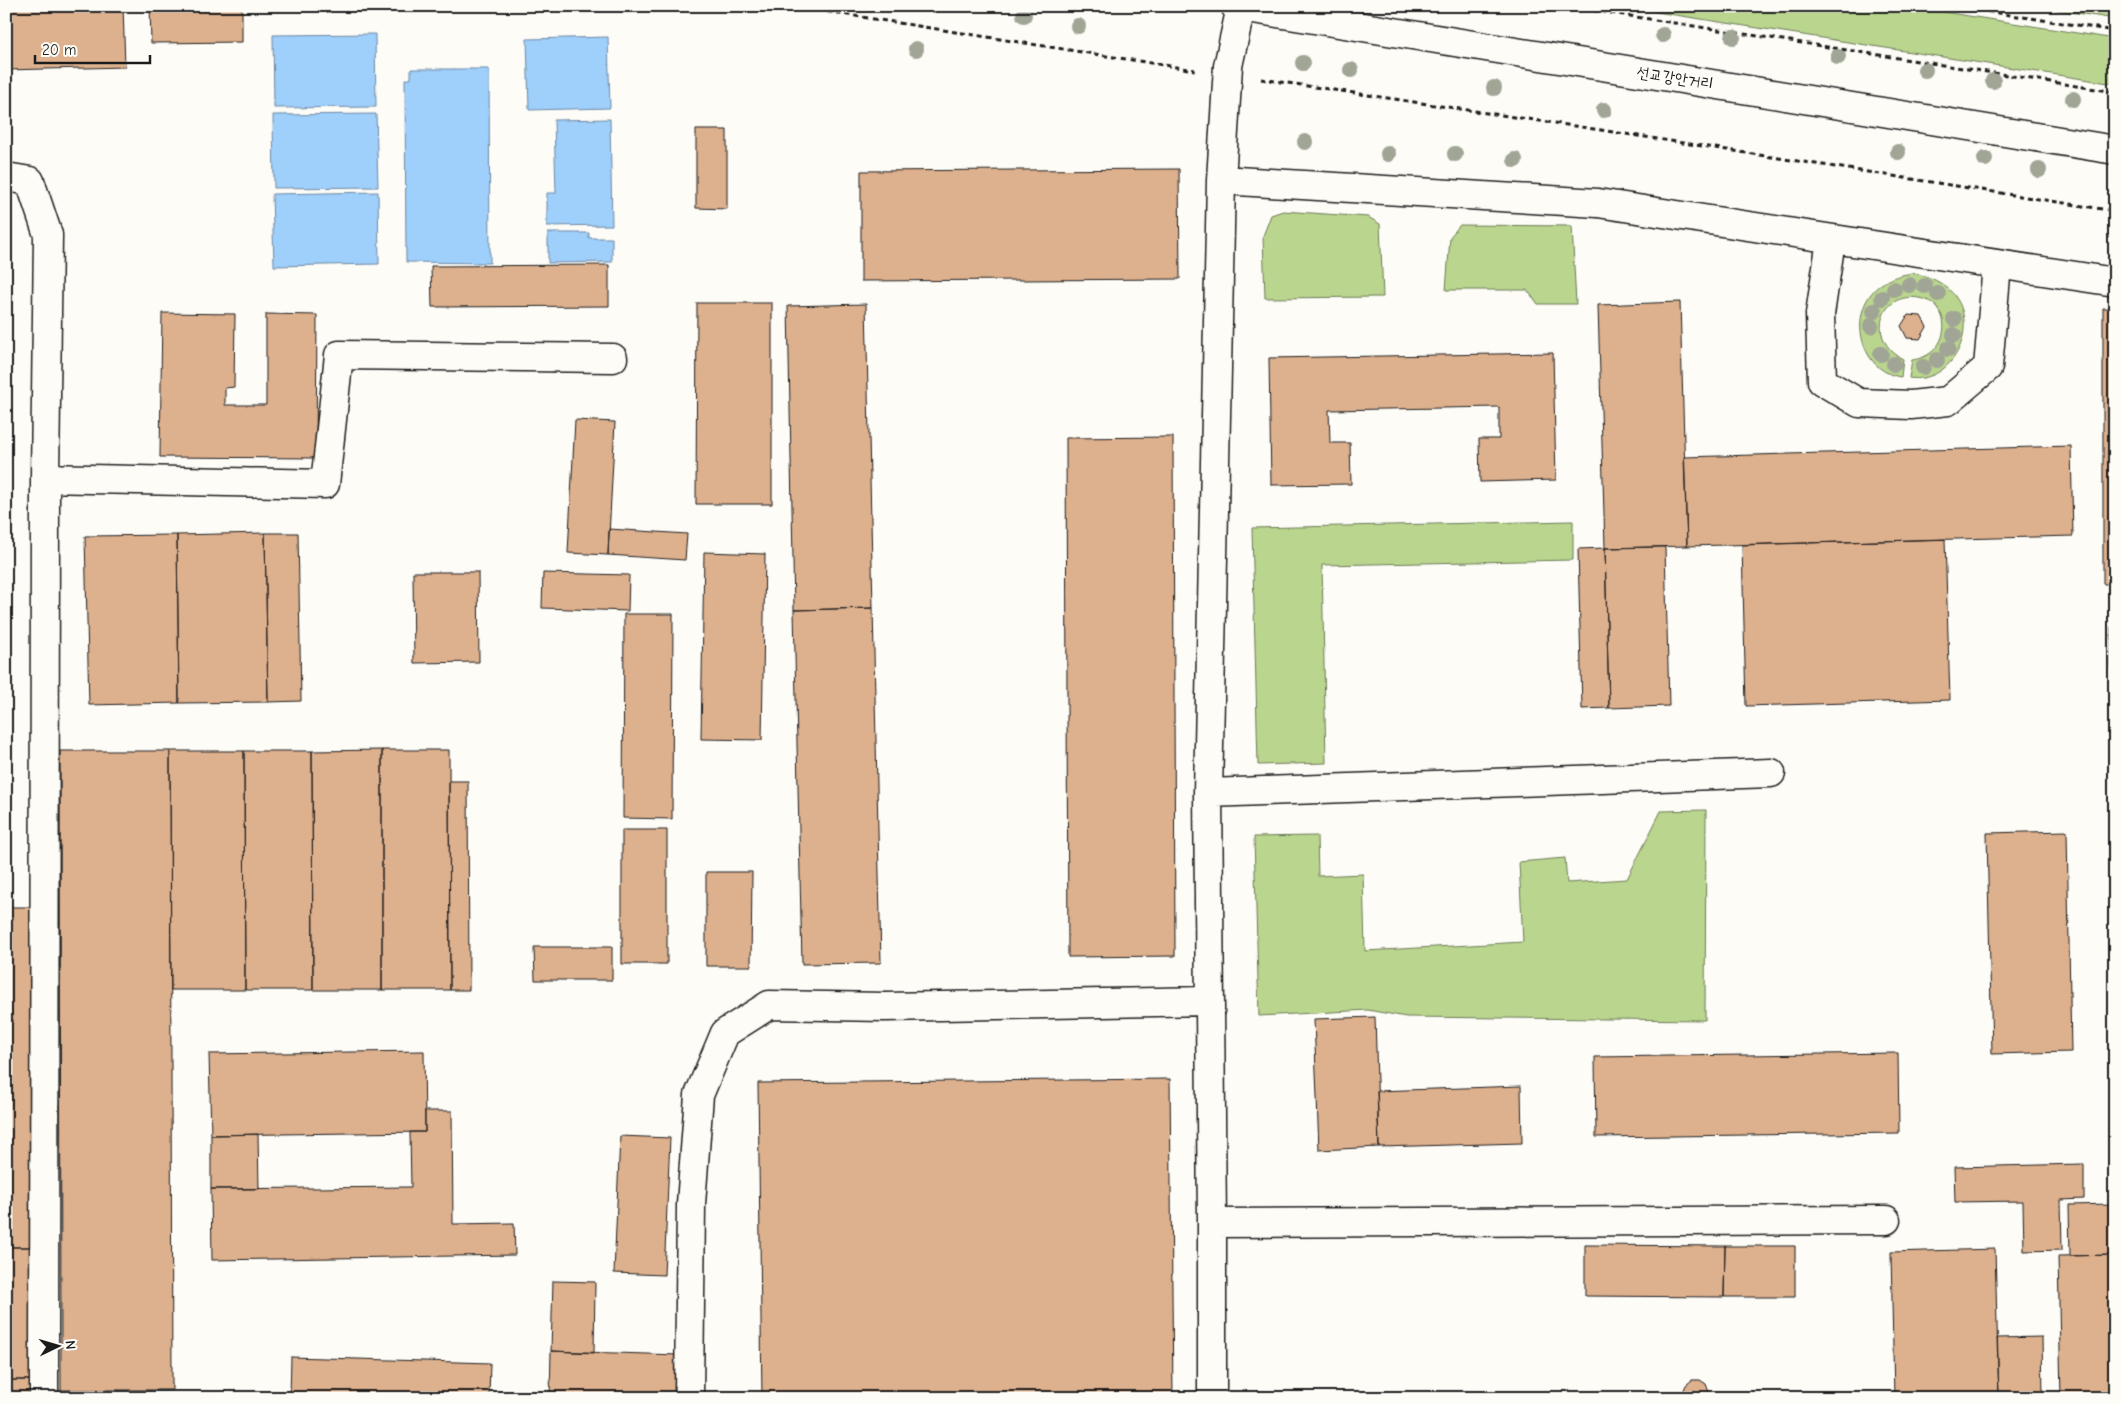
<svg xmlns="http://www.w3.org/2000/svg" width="2121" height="1404" viewBox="0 0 2121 1404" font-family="'Comic Neue','Poor Story',sans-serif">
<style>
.green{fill:#bad68e;stroke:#6b7955}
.water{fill:#9fcffb;stroke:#6b87a2}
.building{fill:#deb18e;stroke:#1c1c1c}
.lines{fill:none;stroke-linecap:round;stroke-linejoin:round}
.minor-casing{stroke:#1c1c1c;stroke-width:31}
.major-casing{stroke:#1c1c1c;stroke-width:31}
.path{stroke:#1c1c1c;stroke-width:3;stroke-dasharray:5 4;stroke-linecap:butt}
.minor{stroke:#fdfcf7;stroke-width:28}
.major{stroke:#fdfcf7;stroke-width:28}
.tree{fill:#a0a595}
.labels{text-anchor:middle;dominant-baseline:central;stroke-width:4.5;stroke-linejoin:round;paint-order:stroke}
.street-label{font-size:16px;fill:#1c1c1c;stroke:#fdfcf7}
</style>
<rect width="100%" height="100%" fill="#fdfcf7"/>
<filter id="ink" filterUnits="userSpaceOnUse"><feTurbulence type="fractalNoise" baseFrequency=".02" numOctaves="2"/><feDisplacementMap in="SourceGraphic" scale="10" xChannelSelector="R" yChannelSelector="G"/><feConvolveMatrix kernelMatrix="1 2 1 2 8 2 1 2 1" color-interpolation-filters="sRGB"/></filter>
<g filter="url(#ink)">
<path class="green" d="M 1618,6 L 1905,6 L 2115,39 L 2115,84 Z
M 2032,6 L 2115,6 L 2115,19 Z
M 1283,211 L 1368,217 L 1380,224 L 1383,297 L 1265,298 L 1263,236 L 1271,215 Z
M 1460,225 L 1572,226 L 1576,304 L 1538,304 L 1527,290 L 1446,290 L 1450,237 Z
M 1912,273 C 1997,287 1965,387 1909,378 L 1912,360 C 1952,355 1954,303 1919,298 C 1879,291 1866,340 1903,359 L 1901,377 C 1857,371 1846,306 1883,283 C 1892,277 1901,275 1912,273 Z
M 1573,521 L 1573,560 L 1322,565 L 1326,763 L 1258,765 L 1252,528 Z
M 1706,810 L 1705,1020 L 1406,1017 L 1368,1010 L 1259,1016 L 1254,837 L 1317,836 L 1318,876 L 1363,874 L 1365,951 L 1523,942 L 1519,862 L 1565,858 L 1567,883 L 1627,879 L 1661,811 Z"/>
<path class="water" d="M 375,34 L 376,107 L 274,108 L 273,35 Z
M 608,37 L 610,108 L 529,110 L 527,39 Z
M 411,69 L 489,69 L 490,263 L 406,262 L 405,79 L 411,79 Z
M 376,114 L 378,187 L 274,188 L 273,115 Z
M 610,119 L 612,225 L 547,226 L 547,193 L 556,193 L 554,120 Z
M 378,192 L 379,264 L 274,266 L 272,194 Z
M 548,233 L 589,233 L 589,238 L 612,238 L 612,262 L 548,263 Z"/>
<path class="building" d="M 6,6 L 123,6 L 125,67 L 6,70 Z
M 150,6 L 242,6 L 242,42 L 151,43 Z
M 696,130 L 727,130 L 727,209 L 696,208 Z
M 1179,169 L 1180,279 L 861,281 L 861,171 Z
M 609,265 L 609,306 L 432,307 L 431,266 Z
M 1680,302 L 1687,546 L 1605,548 L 1598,305 Z
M 697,303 L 772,303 L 772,504 L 696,504 Z
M 866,304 L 873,608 L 794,610 L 788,306 Z
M 2103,308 L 2115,308 L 2115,584 L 2103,584 Z
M 162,313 L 235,314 L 234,387 L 225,388 L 225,405 L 266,405 L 266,314 L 317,315 L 316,458 L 160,457 Z
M 1908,315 L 1921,316 L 1927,327 L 1920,339 L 1907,338 L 1901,326 Z
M 1553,353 L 1556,480 L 1480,482 L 1479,439 L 1499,439 L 1499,407 L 1329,410 L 1330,443 L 1350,443 L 1351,484 L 1271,485 L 1269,358 Z
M 575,420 L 615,422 L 608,555 L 568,553 Z
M 1173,437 L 1175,956 L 1068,957 L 1066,438 Z
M 2071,446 L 2073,536 L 1687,546 L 1684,457 Z
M 609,529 L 687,534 L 685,560 L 608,555 Z
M 265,533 L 298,533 L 301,701 L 268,702 Z
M 265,533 L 268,702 L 179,703 L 177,535 Z
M 177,535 L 179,703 L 89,705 L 85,536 Z
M 1945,539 L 1950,700 L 1746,706 L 1742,545 Z
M 1665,547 L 1669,706 L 1609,708 L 1605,548 Z
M 1605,548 L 1609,708 L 1582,709 L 1578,549 Z
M 704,552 L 765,554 L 762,740 L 701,739 Z
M 413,572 L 478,572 L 479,662 L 414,663 Z
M 543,573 L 629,575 L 628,611 L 542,608 Z
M 873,608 L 881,963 L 802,964 L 794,610 Z
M 624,614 L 673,614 L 672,819 L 623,818 Z
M 2111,627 L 2115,627 L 2115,707 L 2112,707 Z
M 382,750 L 449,750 L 450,990 L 382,990 Z
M 382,750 L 382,990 L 313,990 L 312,751 Z
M 60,751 L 170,751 L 172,1390 L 61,1390 Z
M 170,751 L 244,751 L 245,990 L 171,990 Z
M 244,751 L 312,751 L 313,990 L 245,990 Z
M 449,781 L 468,781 L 469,990 L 450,990 Z
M 622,830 L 667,830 L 667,964 L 622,964 Z
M 2067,831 L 2071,1052 L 1992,1054 L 1987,833 Z
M 706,872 L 752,872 L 751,966 L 706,966 Z
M 6,907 L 34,907 L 32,1247 L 6,1247 Z
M 534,947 L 612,947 L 612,980 L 535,980 Z
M 1375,1017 L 1379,1147 L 1319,1150 L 1314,1019 Z
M 424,1051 L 425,1132 L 211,1135 L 209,1054 Z
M 1898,1053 L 1899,1133 L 1596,1137 L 1595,1057 Z
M 1170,1079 L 1173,1398 L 762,1398 L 758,1083 Z
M 1521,1086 L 1522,1143 L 1379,1147 L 1377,1091 Z
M 425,1111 L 452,1111 L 453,1224 L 514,1223 L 515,1255 L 212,1260 L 211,1189 L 411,1187 L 410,1132 L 425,1132 Z
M 258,1134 L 259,1189 L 211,1189 L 211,1135 Z
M 620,1136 L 670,1138 L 664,1275 L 614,1273 Z
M 2084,1164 L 2084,1199 L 2061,1200 L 2062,1250 L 2024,1251 L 2023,1201 L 1955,1202 L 1954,1167 Z
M 2114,1204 L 2115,1255 L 2070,1256 L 2069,1205 Z
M 1585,1245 L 1725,1246 L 1724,1297 L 1585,1296 Z
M 1725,1246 L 1795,1246 L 1795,1297 L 1724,1297 Z
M 6,1247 L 32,1247 L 32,1380 L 6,1380 Z
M 1995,1249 L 1999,1398 L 1894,1398 L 1891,1252 Z
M 2115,1255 L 2115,1398 L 2061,1398 L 2058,1256 Z
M 553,1281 L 595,1282 L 594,1353 L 551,1351 Z
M 2042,1337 L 2043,1398 L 1999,1398 L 1997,1338 Z
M 551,1351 L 679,1355 L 678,1398 L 550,1398 Z
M 291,1357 L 490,1363 L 489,1398 L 290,1398 Z
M 6,1380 L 32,1380 L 32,1398 L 6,1398 Z
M 1692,1380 L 1700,1380 L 1706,1384 L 1709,1392 L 1707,1398 L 1685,1398 L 1683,1392 L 1686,1385 Z"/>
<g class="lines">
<g class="minor-casing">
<path id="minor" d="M 6,177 L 30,181 L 48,235 L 45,478 L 44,1398
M 1221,180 L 1598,203 L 2115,282
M 1831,240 L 1820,314 L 1822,381 L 1859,403 L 1911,405 L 1948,401 L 1988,367 L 1997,265
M 45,478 L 325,484 L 339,355 L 613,358
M 1208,793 L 1771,773
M 1212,1223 L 1886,1220
M 689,1398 L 691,1204 L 699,1095 L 725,1033 L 769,1005 L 885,1007 L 1209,1001
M 1212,1398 L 1212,1223 L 1208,793 L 1221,180 L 1228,66 L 1241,7"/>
</g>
<g class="major-casing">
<path id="major" d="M 1235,6 L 2115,150"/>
</g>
<path class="path" d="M 792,6 L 1195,70
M 1566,6 L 2115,92
M 1952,6 L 2115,31
M 1261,79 L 1594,129 L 2115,211"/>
<use href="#minor" class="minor"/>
<use href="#major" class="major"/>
</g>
<g class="tree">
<circle cx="1024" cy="15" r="8"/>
<circle cx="1078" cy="26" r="8"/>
<circle cx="1663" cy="35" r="8"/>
<circle cx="1733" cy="37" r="8"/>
<circle cx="916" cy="49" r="8"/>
<circle cx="1838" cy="57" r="8"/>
<circle cx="1303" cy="63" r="8"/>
<circle cx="1351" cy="70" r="8"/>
<circle cx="1925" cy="70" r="8"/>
<circle cx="1993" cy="81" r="8"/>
<circle cx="1494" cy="88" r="8"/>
<circle cx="2073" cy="99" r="8"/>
<circle cx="1604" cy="110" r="8"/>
<circle cx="1305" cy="142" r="8"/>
<circle cx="1898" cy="152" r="8"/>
<circle cx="1388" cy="154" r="8"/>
<circle cx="1455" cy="154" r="8"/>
<circle cx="1985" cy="159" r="8"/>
<circle cx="1515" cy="160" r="8"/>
<circle cx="2039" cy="170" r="8"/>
<circle cx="1909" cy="285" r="8"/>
<circle cx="1925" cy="286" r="8"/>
<circle cx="1894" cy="289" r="8"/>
<circle cx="1938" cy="294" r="8"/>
<circle cx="1882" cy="298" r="8"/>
<circle cx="1874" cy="311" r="8"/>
<circle cx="1954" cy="319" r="8"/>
<circle cx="1871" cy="326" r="8"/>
<circle cx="1954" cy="335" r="8"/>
<circle cx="1948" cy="349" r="8"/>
<circle cx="1881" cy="354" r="8"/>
<circle cx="1937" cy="360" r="8"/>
<circle cx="1894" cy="364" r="8"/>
<circle cx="1923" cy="367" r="8"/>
</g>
</g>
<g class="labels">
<g class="street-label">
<text transform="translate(1675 78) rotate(9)">선교강안거리</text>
</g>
</g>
<rect width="2121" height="1404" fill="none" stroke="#fdfcf7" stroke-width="25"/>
<rect x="12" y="12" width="2096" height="1379" fill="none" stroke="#1c1c1c" stroke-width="2" filter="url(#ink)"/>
<g transform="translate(58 1346) rotate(85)" stroke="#fdfcf7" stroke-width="4" paint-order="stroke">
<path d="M0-4L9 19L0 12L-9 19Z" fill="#1c1c1c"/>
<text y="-8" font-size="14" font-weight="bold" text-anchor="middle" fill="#1c1c1c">N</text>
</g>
<path d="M35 55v8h115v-8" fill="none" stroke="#1c1c1c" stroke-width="2.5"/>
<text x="42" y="55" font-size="15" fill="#1c1c1c" stroke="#fdfcf7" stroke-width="4" paint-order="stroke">20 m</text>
</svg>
